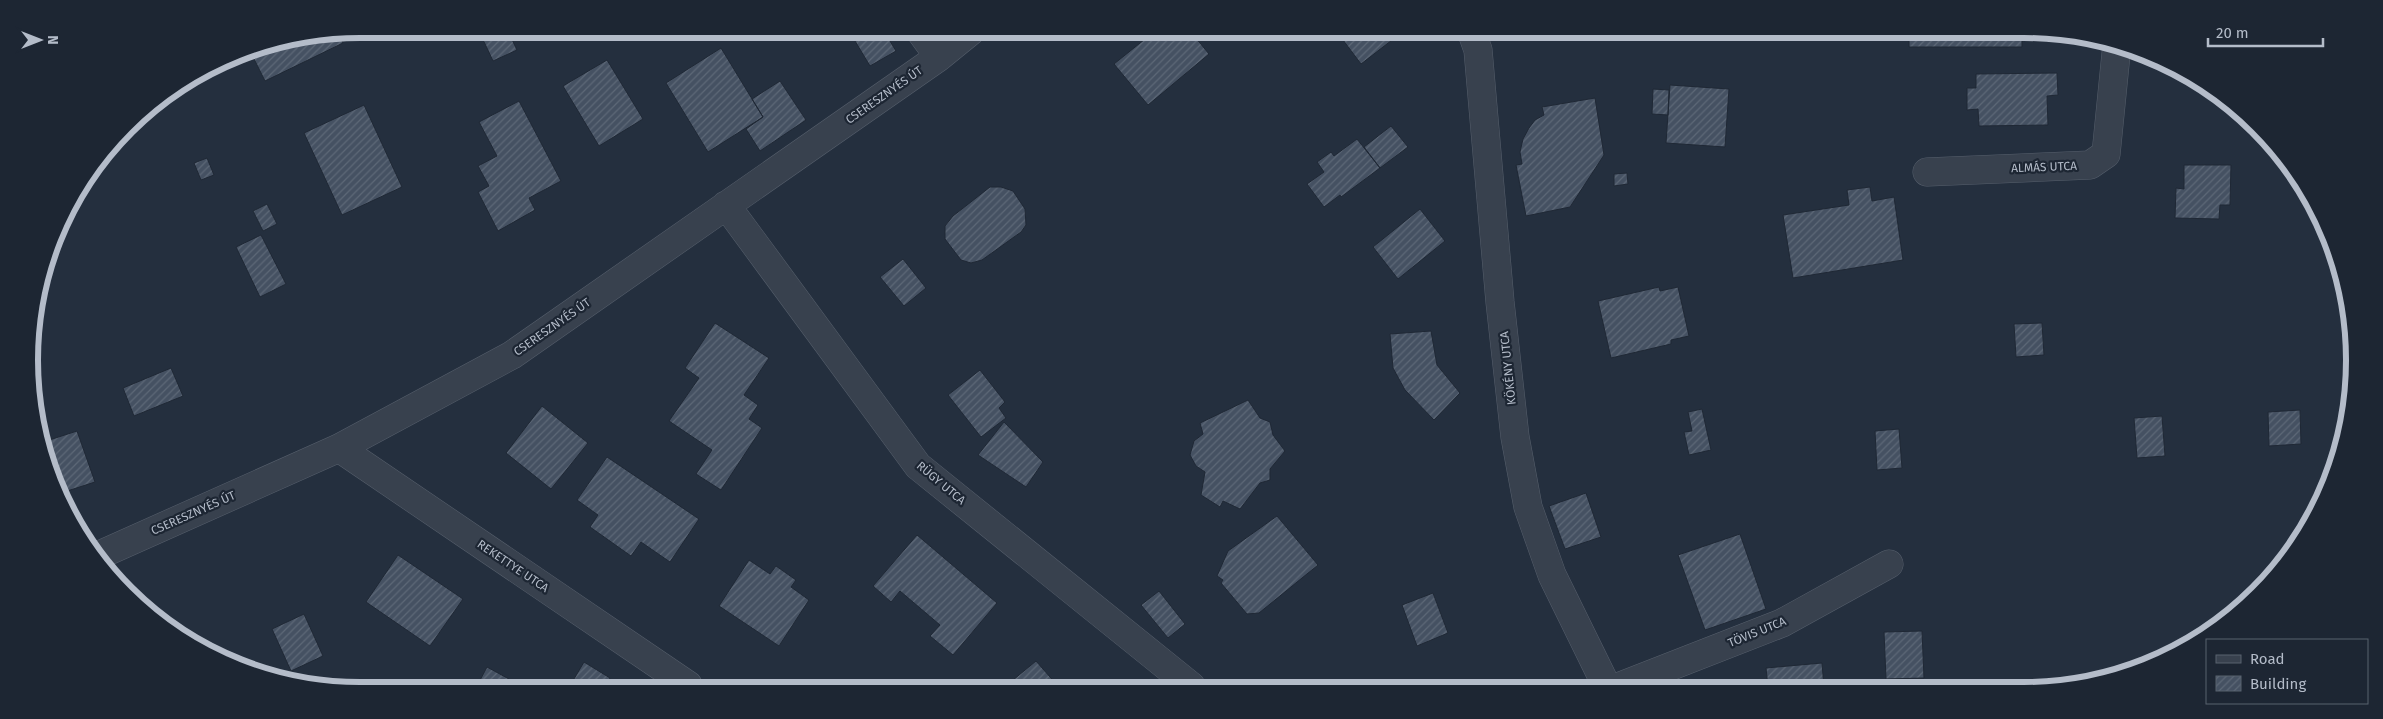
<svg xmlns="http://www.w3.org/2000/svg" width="2383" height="719" viewBox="0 0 2383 719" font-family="'Fira Sans',sans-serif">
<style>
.building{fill:url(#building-hatch);stroke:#1f2835}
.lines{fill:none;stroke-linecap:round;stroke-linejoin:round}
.minor-casing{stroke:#565f6c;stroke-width:29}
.minor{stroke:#38414e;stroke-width:28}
.labels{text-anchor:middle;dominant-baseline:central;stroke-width:4.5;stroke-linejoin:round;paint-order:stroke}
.street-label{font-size:12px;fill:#b4bcc9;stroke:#1d2633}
.rim{fill:none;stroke:#b4bcc9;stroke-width:6}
</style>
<defs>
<pattern id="building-hatch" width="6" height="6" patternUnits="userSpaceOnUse" patternTransform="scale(1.25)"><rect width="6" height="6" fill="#455162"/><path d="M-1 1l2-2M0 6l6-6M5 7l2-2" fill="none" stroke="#5d6877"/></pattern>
</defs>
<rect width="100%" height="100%" fill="#242f3e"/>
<path class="building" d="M 478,29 L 507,29 L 517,50 L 493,61 Z
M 337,31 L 343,43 L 265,81 L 249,49 L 295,35 Z
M 849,31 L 884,31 L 896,51 L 870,66 Z
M 1138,32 L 1191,32 L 1209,54 L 1148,105 L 1114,64 L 1145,39 Z
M 1337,32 L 1393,33 L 1396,37 L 1361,64 Z
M 1909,34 L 2022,35 L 2022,47 L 1909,47 Z
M 721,48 L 763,117 L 708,152 L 666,83 Z
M 607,60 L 643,119 L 599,146 L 563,86 Z
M 2057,73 L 2058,95 L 2047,96 L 2048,125 L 1979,126 L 1978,109 L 1967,110 L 1967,88 L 1976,88 L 1976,74 Z
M 780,81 L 806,120 L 760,151 L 746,129 L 763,117 L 752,99 Z
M 1670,85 L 1729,89 L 1725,147 L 1666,143 Z
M 1653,89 L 1669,90 L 1668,115 L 1652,114 Z
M 1595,98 L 1604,155 L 1570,207 L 1526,216 L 1516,165 L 1522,164 L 1520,152 L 1523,139 L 1529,128 L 1535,120 L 1544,115 L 1542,107 Z
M 519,101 L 561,181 L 529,198 L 535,210 L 498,231 L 478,192 L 489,186 L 478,166 L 497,156 L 479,122 Z
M 364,105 L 402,187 L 342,215 L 304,133 Z
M 1391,126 L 1408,147 L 1380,168 L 1364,147 Z
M 1357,139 L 1380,168 L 1341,197 L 1340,195 L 1324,207 L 1307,184 L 1324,172 L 1317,162 L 1331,152 L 1334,156 Z
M 207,158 L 214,175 L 201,180 L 194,163 Z
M 2184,165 L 2231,165 L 2230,205 L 2220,205 L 2219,219 L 2175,218 L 2176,188 L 2184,189 Z
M 1627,173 L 1628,184 L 1614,186 L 1614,174 Z
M 990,187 L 1001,187 L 1013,191 L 1025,209 L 1026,225 L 1021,232 L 982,260 L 971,263 L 961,260 L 945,239 L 945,226 L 953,216 Z
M 1870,187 L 1872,201 L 1894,197 L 1903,260 L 1793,278 L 1783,215 L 1849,205 L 1847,190 Z
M 267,204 L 277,224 L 263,231 L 253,211 Z
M 1420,209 L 1445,241 L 1398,279 L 1373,247 Z
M 261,235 L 286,284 L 260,297 L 236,247 Z
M 903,259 L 926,288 L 904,306 L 880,277 Z
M 40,273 L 46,286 L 37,290 L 40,274 Z
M 1659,287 L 1660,291 L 1678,287 L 1689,336 L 1671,340 L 1671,344 L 1611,358 L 1598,301 Z
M 715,323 L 769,358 L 744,395 L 758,405 L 749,419 L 762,428 L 721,490 L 696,474 L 712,450 L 669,421 L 699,378 L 685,368 Z
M 2042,323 L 2044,355 L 2016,357 L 2014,324 Z
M 1431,331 L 1437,365 L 1460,393 L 1434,420 L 1405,390 L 1393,368 L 1390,334 Z
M 171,368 L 183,396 L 134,416 L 123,388 Z
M 980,370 L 1005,402 L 999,408 L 1006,418 L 981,437 L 948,395 Z
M 1248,400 L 1260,418 L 1270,422 L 1273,435 L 1285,451 L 1270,469 L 1270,480 L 1260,483 L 1240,509 L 1223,501 L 1220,507 L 1201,495 L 1205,472 L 1196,466 L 1190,455 L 1194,441 L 1203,434 L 1200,423 Z
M 542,406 L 588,443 L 551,489 L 506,453 Z
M 1702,409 L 1711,450 L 1689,455 L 1684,432 L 1692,431 L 1688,412 Z
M 2300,410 L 2301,444 L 2269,446 L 2268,412 Z
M 2162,416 L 2165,456 L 2137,458 L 2134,418 Z
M 1004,422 L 1043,462 L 1026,487 L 978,455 Z
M 1899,429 L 1902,468 L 1877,470 L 1875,431 Z
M 77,431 L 95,482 L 58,494 L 40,443 Z
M 607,457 L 699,519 L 670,562 L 641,542 L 631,556 L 590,527 L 598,515 L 577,500 Z
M 1586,493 L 1601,537 L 1565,549 L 1549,506 Z
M 1277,516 L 1318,565 L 1259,613 L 1247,614 L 1221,583 L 1223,580 L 1217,576 L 1228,551 Z
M 1740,534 L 1766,609 L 1705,630 L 1678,555 Z
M 917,535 L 997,603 L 953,655 L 930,636 L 940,625 L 900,591 L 891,602 L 873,586 Z
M 398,555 L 463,599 L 430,646 L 366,602 Z
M 749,560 L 770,574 L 776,566 L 796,580 L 791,587 L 809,600 L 779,646 L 719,606 Z
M 1159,591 L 1185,624 L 1168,638 L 1141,605 Z
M 1433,593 L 1448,633 L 1417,646 L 1402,605 Z
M 304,614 L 323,656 L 291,671 L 272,629 Z
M 1922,631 L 1924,678 L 1886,679 L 1884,632 Z
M 1036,661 L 1057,685 L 1007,685 Z
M 584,662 L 610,678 L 606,685 L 571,684 Z
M 1822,663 L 1824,687 L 1768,687 L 1766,668 Z
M 487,667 L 509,679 L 506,684 L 478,684 Z"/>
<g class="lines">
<g class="minor-casing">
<path id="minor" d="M 920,31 L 939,57
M 1472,33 L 1478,50 L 1500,302 L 1515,437 L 1528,507 L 1552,575 L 1607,687
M 1927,172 L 2090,165 L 2106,154 L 2117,44
M 726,205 L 918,466 L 1191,686
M 339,448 L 688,685
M 95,557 L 339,448 L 512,355 L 939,57 L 971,31
M 1618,687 L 1782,623 L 1889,564"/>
</g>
<use href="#minor" class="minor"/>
</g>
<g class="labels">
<g class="street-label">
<text transform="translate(884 95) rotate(-35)">CSERESZNYÉS ÚT</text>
<text transform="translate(2044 167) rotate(-2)">ALMÁS UTCA</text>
<text transform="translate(552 327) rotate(-35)">CSERESZNYÉS ÚT</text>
<text transform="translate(1508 368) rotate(-96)">KÖKÉNY UTCA</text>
<text transform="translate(941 483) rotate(40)">RÜGY UTCA</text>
<text transform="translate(193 513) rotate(-24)">CSERESZNYÉS ÚT</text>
<text transform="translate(513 566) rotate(34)">REKETTYE UTCA</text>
<text transform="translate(1757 632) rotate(-22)">TÖVIS UTCA</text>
</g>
</g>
<path d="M0 0H2383V719H0ZM360 38H2024A322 322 0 0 1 2346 360V360A322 322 0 0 1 2024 682H360A322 322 0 0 1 38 360V360A322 322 0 0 1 360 38Z" fill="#1d2633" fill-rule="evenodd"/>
<path class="rim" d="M360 38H2024A322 322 0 0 1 2346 360V360A322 322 0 0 1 2024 682H360A322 322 0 0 1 38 360V360A322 322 0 0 1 360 38Z"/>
<rect x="2206" y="639" width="162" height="65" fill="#1d2633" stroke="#59626f"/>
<rect x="2216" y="655" width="25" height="8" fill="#38414e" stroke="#59626f"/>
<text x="2250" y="664" font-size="15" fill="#b4bcc9">Road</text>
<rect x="2216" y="676" width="25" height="15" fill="url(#building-hatch)" stroke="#59626f"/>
<text x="2250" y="689" font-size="15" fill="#b4bcc9">Building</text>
<g transform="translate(40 40) rotate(90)" stroke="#1d2633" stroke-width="4" paint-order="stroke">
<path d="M0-4L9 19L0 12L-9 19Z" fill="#b4bcc9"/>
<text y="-8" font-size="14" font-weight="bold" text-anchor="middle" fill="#b4bcc9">N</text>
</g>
<path d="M2208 38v8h115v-8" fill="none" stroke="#b4bcc9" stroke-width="2.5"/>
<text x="2216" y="38" font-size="15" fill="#b4bcc9" stroke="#1d2633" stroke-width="4" paint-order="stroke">20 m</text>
</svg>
